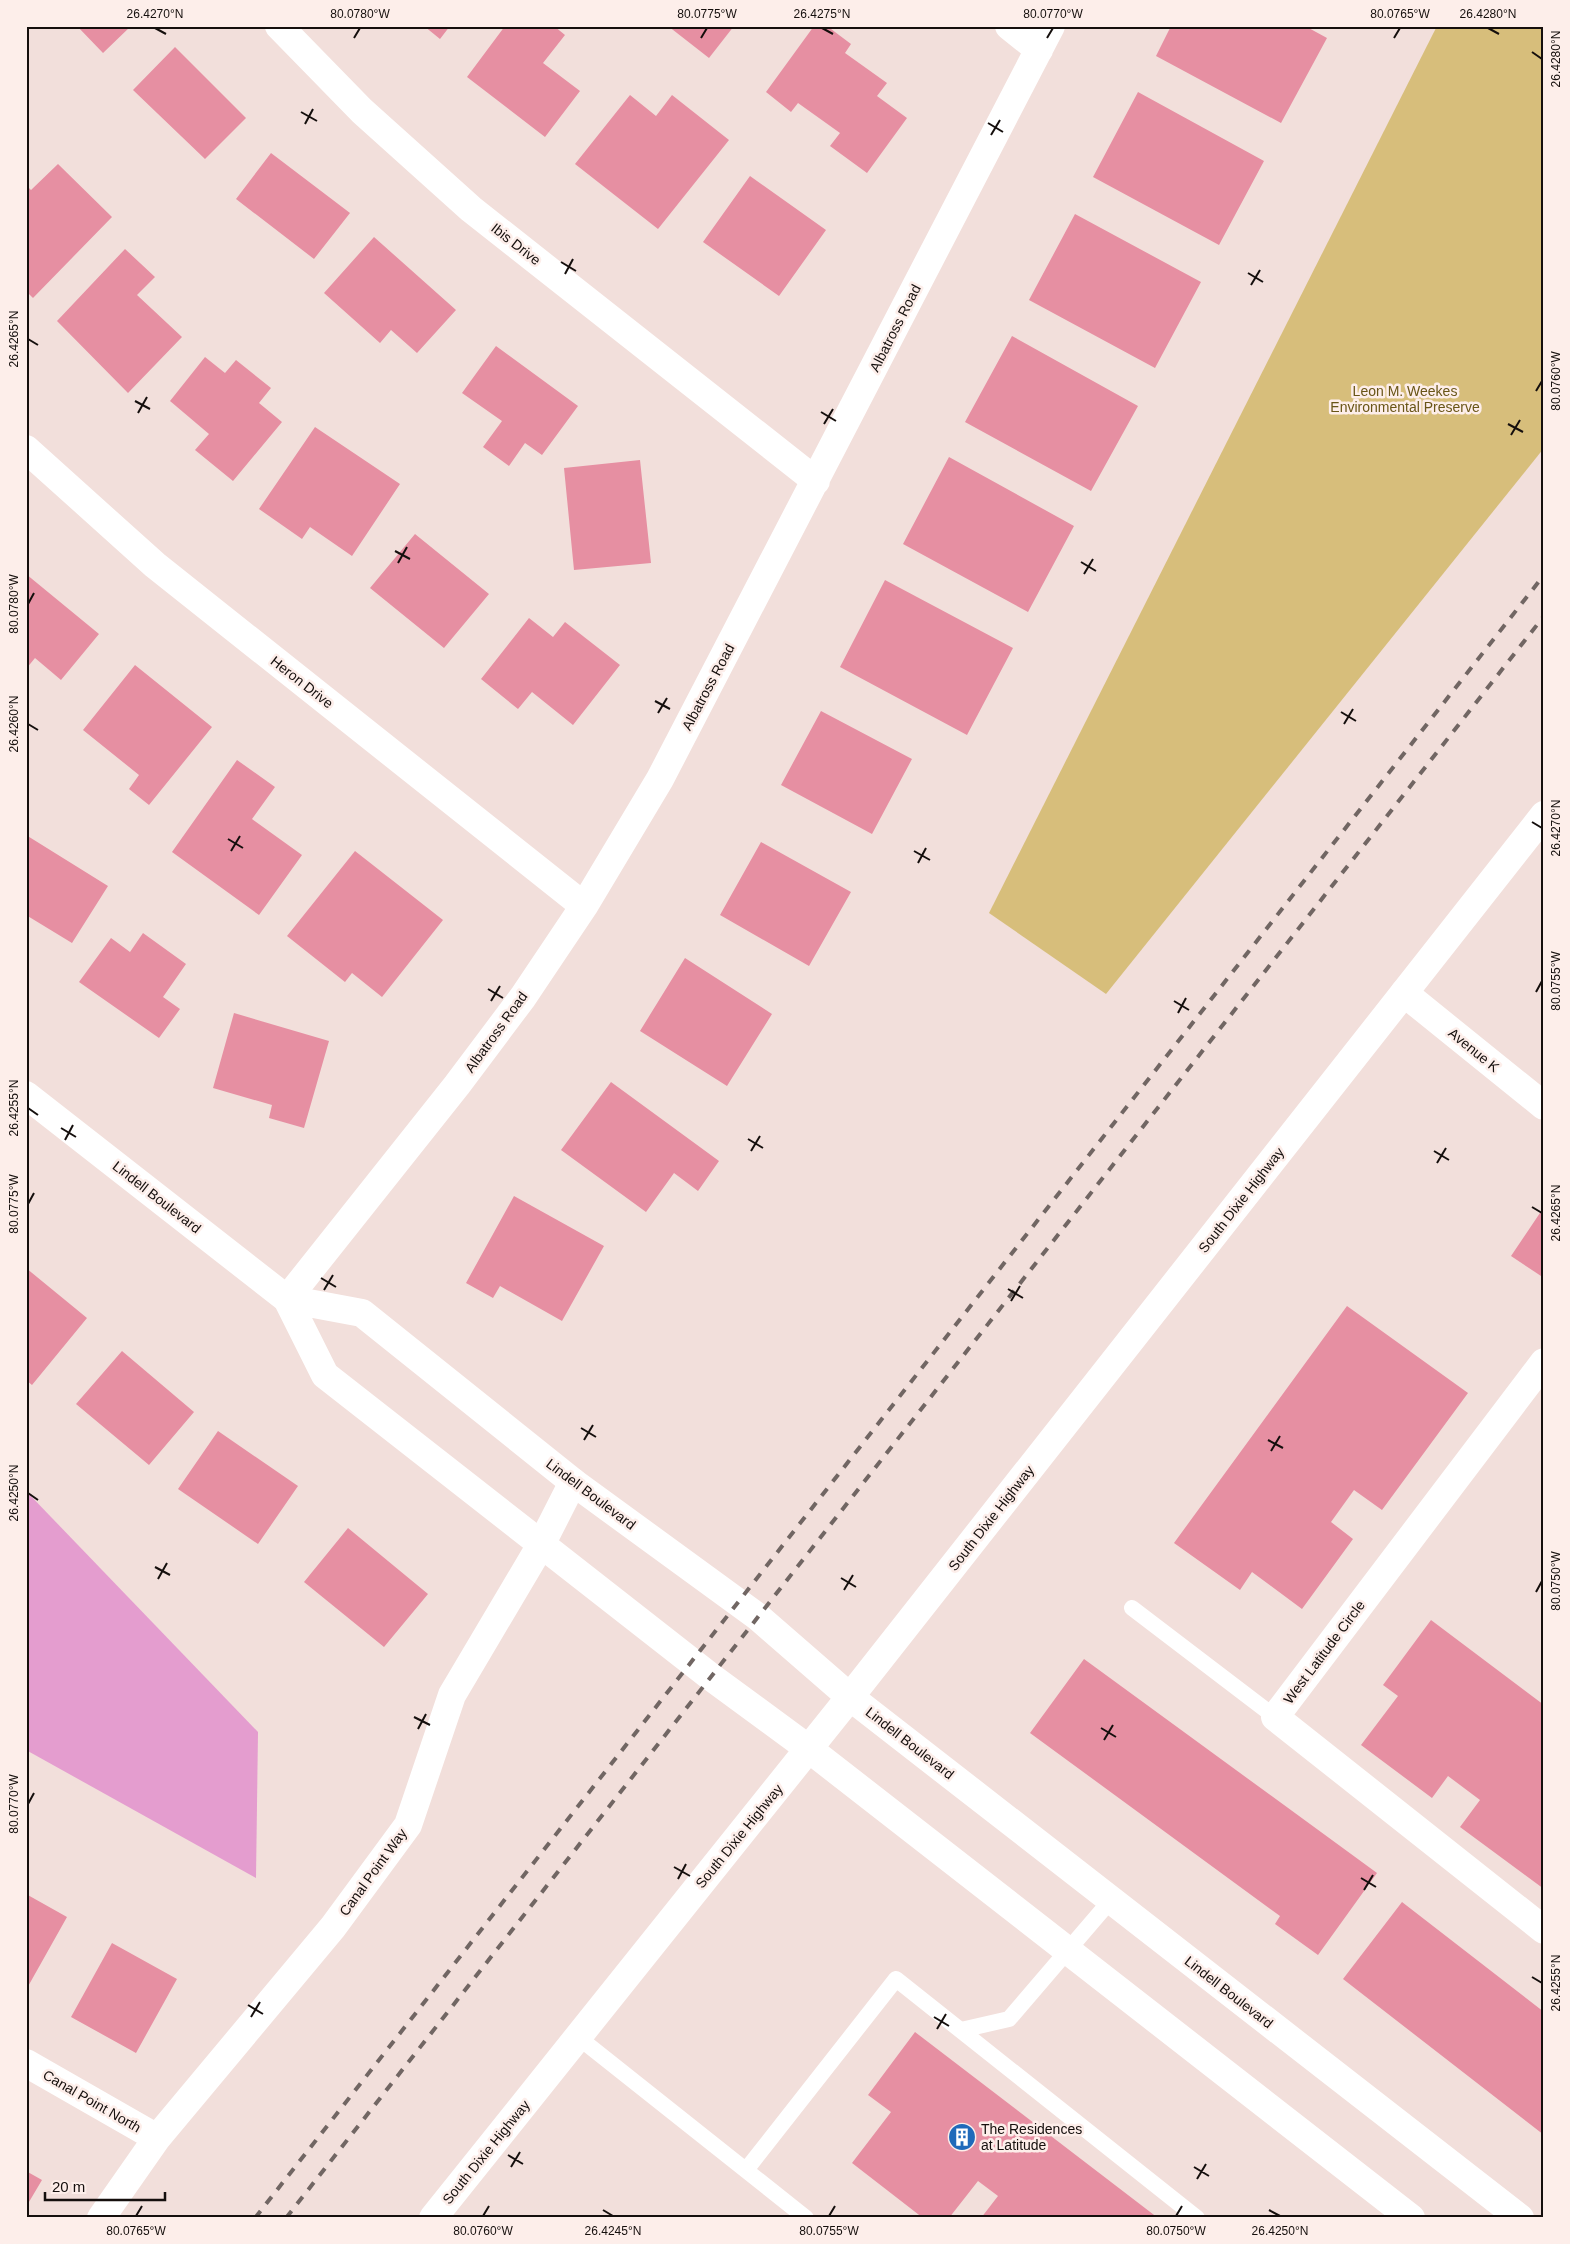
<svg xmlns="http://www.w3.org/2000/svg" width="1570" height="2244" viewBox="0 0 1570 2244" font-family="Helvetica,sans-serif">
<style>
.green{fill:#d7be7b}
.water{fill:#e49dcf}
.building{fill:#e68fa2}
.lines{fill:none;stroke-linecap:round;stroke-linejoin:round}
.lane{stroke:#fff;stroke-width:16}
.street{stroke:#fff;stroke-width:28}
.secondary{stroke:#fff;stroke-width:28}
.rail{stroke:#716663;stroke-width:4;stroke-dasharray:9 9;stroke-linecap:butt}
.ticks{fill:none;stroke:#150f0d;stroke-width:2}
.labels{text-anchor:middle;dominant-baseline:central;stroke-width:5;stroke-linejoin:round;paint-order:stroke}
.street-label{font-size:14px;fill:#150f0d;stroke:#fdeeea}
.park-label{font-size:14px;fill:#695517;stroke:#fdeeea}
.poi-label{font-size:14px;fill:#150f0d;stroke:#fdeeea;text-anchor:start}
.neatline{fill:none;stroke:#150f0d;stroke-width:2}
.ticks-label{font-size:12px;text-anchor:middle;fill:#150f0d}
</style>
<rect width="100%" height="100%" fill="#f2dfdb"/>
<path class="green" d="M 1437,26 L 1544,26 L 1544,448 L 1106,994 L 989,913 Z"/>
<path class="water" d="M 26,1491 L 258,1732 L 256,1878 L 26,1750 Z"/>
<path class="building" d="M 77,26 L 131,26 L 103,53 Z
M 424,26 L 450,26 L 440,39 Z
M 505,26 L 554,26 L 565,35 L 543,63 L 580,91 L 545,137 L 467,77 Z
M 668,26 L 734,26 L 709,58 Z
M 814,26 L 827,26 L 851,44 L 845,53 L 887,83 L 877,96 L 907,118 L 867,173 L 830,146 L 840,133 L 798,103 L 791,112 L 766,92 Z
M 1171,26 L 1305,26 L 1327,38 L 1281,123 L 1156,56 Z
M 175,47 L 246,118 L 205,159 L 133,90 Z
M 1138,92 L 1264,161 L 1219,245 L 1093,177 Z
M 630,95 L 656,116 L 672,95 L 729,140 L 658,229 L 575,164 Z
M 271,153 L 350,213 L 314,259 L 236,199 Z
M 58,164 L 112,217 L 33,298 L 26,291 L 26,185 L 31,190 Z
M 750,176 L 826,230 L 779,296 L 703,242 Z
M 1075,214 L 1201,282 L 1155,368 L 1029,300 Z
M 374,237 L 456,310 L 417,353 L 391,330 L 380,343 L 324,293 Z
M 125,249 L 155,277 L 137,295 L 182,337 L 128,393 L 57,321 Z
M 1012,336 L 1138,406 L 1091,491 L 965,422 Z
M 496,346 L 578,406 L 542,455 L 525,443 L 509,466 L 483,447 L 502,421 L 462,393 Z
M 205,357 L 225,373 L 236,360 L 271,388 L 259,403 L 282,422 L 233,481 L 195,450 L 209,434 L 170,401 Z
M 315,427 L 400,484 L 352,556 L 310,527 L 302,539 L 259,509 Z
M 949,457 L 1074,526 L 1028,612 L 903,544 Z
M 640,460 L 651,563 L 574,570 L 564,468 Z
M 415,534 L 489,594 L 444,648 L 370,588 Z
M 26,574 L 99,634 L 61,680 L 35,658 L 26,669 Z
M 885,580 L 1013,648 L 967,735 L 840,667 Z
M 529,618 L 553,637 L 565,622 L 620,665 L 573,725 L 532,692 L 518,709 L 481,679 Z
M 135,665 L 212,727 L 149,805 L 129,789 L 139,775 L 83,730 Z
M 821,711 L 912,759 L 872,834 L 781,785 Z
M 237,760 L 275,787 L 252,819 L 302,855 L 259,915 L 172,852 Z
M 26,835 L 108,886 L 72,943 L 26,915 Z
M 761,842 L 851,892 L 809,966 L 720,915 Z
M 355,851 L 443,920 L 382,997 L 352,973 L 345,982 L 287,936 Z
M 143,933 L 186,964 L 163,997 L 180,1009 L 159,1038 L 79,982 L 111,938 L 130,952 Z
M 685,958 L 772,1014 L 727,1086 L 640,1031 Z
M 234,1013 L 329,1041 L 304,1128 L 269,1118 L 272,1105 L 213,1088 Z
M 611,1082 L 719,1161 L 698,1191 L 674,1173 L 646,1212 L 561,1150 Z
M 514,1196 L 604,1246 L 562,1321 L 500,1286 L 493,1298 L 466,1283 Z
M 1544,1207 L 1544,1278 L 1511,1256 Z
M 26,1268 L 87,1318 L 32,1385 L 26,1380 Z
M 1347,1306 L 1468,1393 L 1382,1510 L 1354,1490 L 1331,1522 L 1353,1539 L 1302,1609 L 1252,1572 L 1240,1590 L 1174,1543 Z
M 122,1351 L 194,1412 L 149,1465 L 76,1404 Z
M 218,1431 L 298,1486 L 258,1544 L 178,1489 Z
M 348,1528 L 428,1594 L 384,1647 L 304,1582 Z
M 1431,1620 L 1544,1705 L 1544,1889 L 1460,1827 L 1480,1800 L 1448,1776 L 1432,1798 L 1361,1745 L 1398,1696 L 1383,1685 Z
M 1084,1659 L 1377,1873 L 1318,1955 L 1275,1924 L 1280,1916 L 1030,1733 Z
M 26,1894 L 67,1917 L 26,1990 Z
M 1402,1902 L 1544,2012 L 1544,2135 L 1343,1979 Z
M 112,1943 L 177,1979 L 136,2053 L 71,2017 Z
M 915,2032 L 1158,2218 L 981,2218 L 998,2196 L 978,2181 L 949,2218 L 923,2218 L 852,2163 L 891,2112 L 868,2095 Z
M 26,2171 L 42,2180 L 26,2207 Z"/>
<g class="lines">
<path class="lane" d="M 1132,1608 L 1275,1717
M 961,2030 L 1009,2019 L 1111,1900
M 578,2037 L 806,2218
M 746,2170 L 896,1979 L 1197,2218"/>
<path class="street" d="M 279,26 L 362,111 L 471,209 L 816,481
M 1009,26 L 1039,50
M 26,449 L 155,565 L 584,906
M 1404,993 L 1544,1106
M 287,1299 L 457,1085 L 523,997 L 584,906 L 660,779 L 1051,26
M 1544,1362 L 1275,1717 L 1544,1930
M 26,2063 L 157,2138
M 101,2218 L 157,2138 L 333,1927 L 408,1825 L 452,1695 L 542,1543 L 573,1482"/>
<path class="secondary" d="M 26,1095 L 287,1299 L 325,1375 L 711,1677 L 809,1749 L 1411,2218
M 287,1299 L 362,1313 L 573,1482 L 758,1617 L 850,1697 L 1520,2218
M 433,2218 L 850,1697 L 1544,815"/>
<path class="rail" d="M 255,2218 L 1544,575
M 286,2218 L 1544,616"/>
</g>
<path class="ticks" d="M 155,28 L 166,34M 822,28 L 833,34M 1488,28 L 1499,34M 354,38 L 360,28M 701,38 L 707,28M 1047,38 L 1053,28M 1394,38 L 1400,28M 1532,52 L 1542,59M 301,112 L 317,121M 988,123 L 1003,132M 305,124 L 313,109M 991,135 L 1000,120M 561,262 L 576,271M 1248,273 L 1263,282M 565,274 L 573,259M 1251,285 L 1260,270M 28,339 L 38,345M 1536,391 L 1542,381M 135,401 L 150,409M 821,412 L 836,421M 138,413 L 147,397M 824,424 L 833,409M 1508,424 L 1523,432M 1511,435 L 1520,420M 395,551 L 410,559M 1081,562 L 1096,571M 398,563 L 407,547M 1084,574 L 1093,559M 28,604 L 34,593M 655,701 L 670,709M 1341,712 L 1356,721M 658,713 L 667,698M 28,724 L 38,730M 1344,724 L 1353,709M 1532,822 L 1542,828M 228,839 L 243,848M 231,851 L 240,836M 914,851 L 930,860M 918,863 L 926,848M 488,989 L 503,998M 1536,992 L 1542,981M 491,1001 L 500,986M 1174,1001 L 1189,1010M 1178,1013 L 1186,998M 28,1108 L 38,1115M 61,1128 L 76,1137M 748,1139 L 763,1148M 65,1140 L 73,1125M 751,1151 L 760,1136M 1434,1151 L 1449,1160M 1437,1163 L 1446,1148M 28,1204 L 34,1193M 1532,1207 L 1542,1213M 321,1278 L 336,1287M 1008,1289 L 1023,1298M 324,1290 L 333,1275M 1011,1301 L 1020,1286M 581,1428 L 596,1437M 584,1440 L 593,1425M 1268,1440 L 1283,1448M 1271,1451 L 1280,1436M 28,1493 L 38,1500M 155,1567 L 170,1575M 841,1578 L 856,1587M 158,1579 L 167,1563M 844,1590 L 853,1575M 1536,1592 L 1542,1581M 414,1717 L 430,1725M 1101,1728 L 1116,1737M 418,1729 L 426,1714M 1104,1740 L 1113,1725M 28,1804 L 34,1793M 674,1867 L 690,1876M 1361,1878 L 1376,1887M 678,1879 L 686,1864M 1364,1890 L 1373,1875M 1532,1977 L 1542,1983M 248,2005 L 263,2014M 251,2017 L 260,2002M 934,2017 L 949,2026M 937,2029 L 946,2014M 508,2155 L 523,2164M 511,2167 L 520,2152M 1194,2167 L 1209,2176M 1197,2179 L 1206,2164M 603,2210 L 613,2216M 1269,2210 L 1280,2216M 136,2216 L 142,2206M 483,2216 L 489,2206M 829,2216 L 835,2206M 1176,2216 L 1182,2206"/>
<defs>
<g id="building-disc" transform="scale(1.4375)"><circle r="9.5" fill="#206aba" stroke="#fdeeea"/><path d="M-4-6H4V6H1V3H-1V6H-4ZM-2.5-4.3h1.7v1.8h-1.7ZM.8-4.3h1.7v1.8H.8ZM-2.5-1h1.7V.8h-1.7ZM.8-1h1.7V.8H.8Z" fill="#fff"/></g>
</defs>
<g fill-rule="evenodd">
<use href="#building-disc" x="962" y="2137"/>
</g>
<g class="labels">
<g class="street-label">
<text transform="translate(516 244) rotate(38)">Ibis Drive</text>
<text transform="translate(895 328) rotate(-63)">Albatross Road</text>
<text transform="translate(302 682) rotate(38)">Heron Drive</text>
<text transform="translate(708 687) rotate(-62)">Albatross Road</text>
<text transform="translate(496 1032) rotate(-54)">Albatross Road</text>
<text transform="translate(1474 1050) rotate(39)">Avenue K</text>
<text transform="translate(157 1197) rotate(38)">Lindell Boulevard</text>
<text transform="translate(1241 1200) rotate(-52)">South Dixie Highway</text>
<text transform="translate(591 1494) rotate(37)">Lindell Boulevard</text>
<text transform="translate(991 1518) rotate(-52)">South Dixie Highway</text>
<text transform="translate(1324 1652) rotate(-53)">West Latitude Circle</text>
<text transform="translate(910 1743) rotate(38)">Lindell Boulevard</text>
<text transform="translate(739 1836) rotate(-51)">South Dixie Highway</text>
<text transform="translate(373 1872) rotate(-54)">Canal Point Way</text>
<text transform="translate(1229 1992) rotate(38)">Lindell Boulevard</text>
<text transform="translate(92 2101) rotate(30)">Canal Point North</text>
<text transform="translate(486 2152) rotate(-51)">South Dixie Highway</text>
</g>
<g class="park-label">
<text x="1405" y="391">Leon M. Weekes<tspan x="1405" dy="16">Environmental Preserve</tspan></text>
</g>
<g class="poi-label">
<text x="981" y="2129">The Residences<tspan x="981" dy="16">at Latitude</tspan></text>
</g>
</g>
<rect width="1570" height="2244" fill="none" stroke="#fdeeea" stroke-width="55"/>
<path d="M45 2192v8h120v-8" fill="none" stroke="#150f0d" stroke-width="2.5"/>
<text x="52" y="2192" font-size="15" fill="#150f0d" stroke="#fdeeea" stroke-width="4" paint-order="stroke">20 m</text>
<rect x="28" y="28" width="1514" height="2188" class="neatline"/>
<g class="ticks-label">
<text x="155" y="18">26.4270°N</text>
<text x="360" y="18">80.0780°W</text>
<text x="707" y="18">80.0775°W</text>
<text x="822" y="18">26.4275°N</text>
<text x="1053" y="18">80.0770°W</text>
<text x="1400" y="18">80.0765°W</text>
<text x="1488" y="18">26.4280°N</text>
<text transform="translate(1556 59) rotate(-90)" y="4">26.4280°N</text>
<text transform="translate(14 339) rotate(-90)" y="4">26.4265°N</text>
<text transform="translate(1556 381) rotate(-90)" y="4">80.0760°W</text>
<text transform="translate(14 604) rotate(-90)" y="4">80.0780°W</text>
<text transform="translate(14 724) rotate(-90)" y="4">26.4260°N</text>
<text transform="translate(1556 828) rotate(-90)" y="4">26.4270°N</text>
<text transform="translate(1556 981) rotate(-90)" y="4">80.0755°W</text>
<text transform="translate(14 1108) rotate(-90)" y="4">26.4255°N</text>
<text transform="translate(14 1204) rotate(-90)" y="4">80.0775°W</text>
<text transform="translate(1556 1213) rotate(-90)" y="4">26.4265°N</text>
<text transform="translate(14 1493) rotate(-90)" y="4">26.4250°N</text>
<text transform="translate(1556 1581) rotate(-90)" y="4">80.0750°W</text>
<text transform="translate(14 1804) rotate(-90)" y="4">80.0770°W</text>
<text transform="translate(1556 1983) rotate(-90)" y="4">26.4255°N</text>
<text x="136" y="2235">80.0765°W</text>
<text x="483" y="2235">80.0760°W</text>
<text x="613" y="2235">26.4245°N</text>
<text x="829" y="2235">80.0755°W</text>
<text x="1176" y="2235">80.0750°W</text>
<text x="1280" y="2235">26.4250°N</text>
</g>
</svg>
